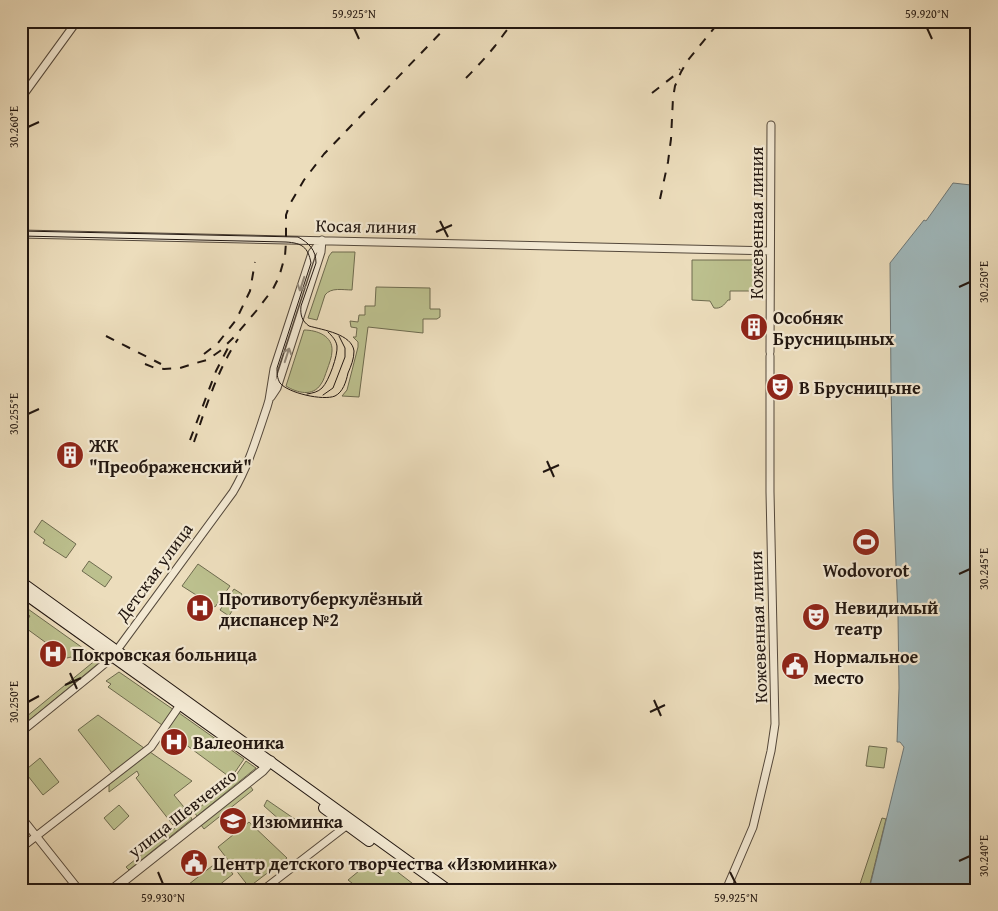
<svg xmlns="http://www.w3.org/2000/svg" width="998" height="911" viewBox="0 0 998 911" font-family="'Gentium Book Plus',serif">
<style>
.green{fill:#bcc08e;stroke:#6e6b4f}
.water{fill:#9fb8bc;stroke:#6d7777}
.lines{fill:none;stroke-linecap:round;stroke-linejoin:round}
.minor-casing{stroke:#54483b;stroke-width:9}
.tertiary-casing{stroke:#54483b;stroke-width:11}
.secondary-casing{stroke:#211610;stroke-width:12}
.minor{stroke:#f3e9d3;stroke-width:7}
.tertiary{stroke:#f3e9d3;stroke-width:9}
.secondary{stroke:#f3e9d3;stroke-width:10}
.tram{stroke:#211610;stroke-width:1}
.rail{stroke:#211610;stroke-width:2;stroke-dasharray:9 9;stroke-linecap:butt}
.oneway{stroke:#948a7b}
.ticks{fill:none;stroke:#211610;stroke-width:2}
.labels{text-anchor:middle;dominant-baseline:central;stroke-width:4.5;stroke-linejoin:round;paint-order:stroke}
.street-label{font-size:18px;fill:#211610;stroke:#f3e9d3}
.poi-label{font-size:18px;font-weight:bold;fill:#211610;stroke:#f3e9d3;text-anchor:start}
.neatline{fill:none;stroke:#211610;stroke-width:2}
.ticks-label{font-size:12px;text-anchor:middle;fill:#211610}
</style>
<rect width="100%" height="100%" fill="#ecddbc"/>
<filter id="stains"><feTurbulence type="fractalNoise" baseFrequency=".004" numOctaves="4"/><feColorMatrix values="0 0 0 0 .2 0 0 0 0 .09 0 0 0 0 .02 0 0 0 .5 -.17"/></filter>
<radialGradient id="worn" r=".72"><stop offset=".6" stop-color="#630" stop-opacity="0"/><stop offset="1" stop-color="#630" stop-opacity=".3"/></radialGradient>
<path class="green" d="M 332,252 L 355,252 L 352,290 C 343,290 331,287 325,295 L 317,320 L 308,318 L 329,256 Z
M 692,260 L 763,260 L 763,291 L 730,291 L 730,300 L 728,300 C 724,305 721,309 714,308 L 710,301 L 692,300 Z
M 376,287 L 430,288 L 430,309 L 440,309 L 440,317 L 437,319 L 423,319 L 423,333 L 368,327 L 359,397 L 342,396 L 347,390 L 358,347 L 358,342 L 353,337 L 356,337 L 357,328 L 351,327 L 350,321 L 358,322 L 359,315 L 365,315 L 365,306 L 375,306 Z
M 304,330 C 317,330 333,336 332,351 C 332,357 329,364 327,370 C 325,375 324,380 321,384 C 313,397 297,393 286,386 Z
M 42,520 L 76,544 L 66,558 L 43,543 L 45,540 L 34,532 Z
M 89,561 L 112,577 L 105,587 L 82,571 Z
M 198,564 L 230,586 L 215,607 L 182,586 Z
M 234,589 L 242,594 L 229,616 L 220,610 Z
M 21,604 L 87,651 L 74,661 L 71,657 L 67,658 L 23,626 L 30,616 L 21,610 Z
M 97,659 L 100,662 L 26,723 L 21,726 L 21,721 Z
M 119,672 L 174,710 L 162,725 L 108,687 L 111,684 L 106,681 Z
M 179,713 L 244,759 L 231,778 L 166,730 Z
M 98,715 L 144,748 L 112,773 L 78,730 Z
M 869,746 L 887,748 L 884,768 L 866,766 Z
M 150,752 L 192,781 L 174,795 L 188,812 L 173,825 L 136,778 L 139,775 L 137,771 L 109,792 L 109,783 Z
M 40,758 L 59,782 L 43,795 L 28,776 L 28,768 Z
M 246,761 L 256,768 L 197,816 L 194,812 L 232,781 Z
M 250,786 L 253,790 L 204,829 L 201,825 Z
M 267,800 L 299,822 L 290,829 L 264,806 Z
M 119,805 L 129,816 L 114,830 L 104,818 Z
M 190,816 L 192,819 L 129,870 L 126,867 Z
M 882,818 L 886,819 L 869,888 L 868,890 L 858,890 Z
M 249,822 L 287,858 L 249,887 L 218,847 Z
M 221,859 L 233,874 L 213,890 L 185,890 L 184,888 Z
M 382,860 L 421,890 L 361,890 L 348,880 L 365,866 L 374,867 Z"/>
<path class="water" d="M 977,139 L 977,890 L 869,890 L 904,747 L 900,742 L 897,742 L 899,688 L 898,616 L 893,489 L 891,383 L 890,263 L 924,220 L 926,221 L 953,183 L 971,185 Z"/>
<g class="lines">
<g class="minor-casing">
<path id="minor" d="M 21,98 L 77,21
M 21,234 L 770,251
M 770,352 L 771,125
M 271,397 L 277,388 L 321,252 L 322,240
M 117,650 L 233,492 C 249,465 257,436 267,407 L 269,400 L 274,369 L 312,253 L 322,240
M 21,732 L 90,676 L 109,660 L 114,653
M 21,817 L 79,890
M 21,848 L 151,747 L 180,705
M 263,890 L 350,823
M 726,890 L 753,827 L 771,751 L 775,724 L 770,492 L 770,356"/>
</g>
<g class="tertiary-casing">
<path id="tertiary" d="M 112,890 L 262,771 L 271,761"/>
</g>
<g class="secondary-casing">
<path id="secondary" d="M 21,582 L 448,890
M 21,591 L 262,763
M 324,808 L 369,841"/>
</g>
<use href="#minor" class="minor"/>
<use href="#tertiary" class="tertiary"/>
<use href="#secondary" class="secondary"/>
<path class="tram" d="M 21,231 L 298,237 C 309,243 316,250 316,263 L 301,306 C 300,315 302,321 309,326 C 323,330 352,334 354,351 C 354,359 351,366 348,373 C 346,382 343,392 335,396 C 323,401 288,393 280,383 C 277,378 277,373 277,368 L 311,263 C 308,247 302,243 286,242 L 21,236
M 307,394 C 313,393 318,392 322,388 C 329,381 338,355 337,346 C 336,340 332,336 328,332
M 323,395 L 333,388 L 345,357 L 345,348 L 339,336"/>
<path class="rail" d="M 466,78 C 476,68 486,57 495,46 C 502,37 507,29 515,21
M 652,93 L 675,75 L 680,69
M 660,199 L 668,162 L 671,139 L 673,98 L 675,86 L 681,72 L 688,60 L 720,21
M 106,336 L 161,364
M 204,354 L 218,343 L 236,320 L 250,291 L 255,262
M 145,364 L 155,368 L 164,369 L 180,368 L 196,363 L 207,360 L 220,351 L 235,336 L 257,310 L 273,289 L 279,277 L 285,256 L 286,242 L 286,215 L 290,204 L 304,180 L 324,154 L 452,21
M 190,440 L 216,371 L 229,346
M 194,442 C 206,407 217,371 238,339"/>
</g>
<defs><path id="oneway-shaft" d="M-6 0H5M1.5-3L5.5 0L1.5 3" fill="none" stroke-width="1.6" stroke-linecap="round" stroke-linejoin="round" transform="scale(1.25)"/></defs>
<g class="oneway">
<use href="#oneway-shaft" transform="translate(302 284) rotate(108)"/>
<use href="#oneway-shaft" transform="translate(287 355) rotate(-72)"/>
</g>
<path class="ticks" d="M 354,28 L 359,39M 927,28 L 932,39M 28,127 L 39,122M 440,221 L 448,237M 436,232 L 452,225M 959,287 L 970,282M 28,414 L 39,409M 547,461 L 554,477M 543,472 L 559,465M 959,574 L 970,569M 70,673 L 77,689M 65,685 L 81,678M 654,700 L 661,716M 28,702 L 39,696M 650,712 L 665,705M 959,861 L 970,856M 158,872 L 163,884M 730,872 L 736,884"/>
<defs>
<g id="building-disc" transform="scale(1.4375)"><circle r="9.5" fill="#8f2418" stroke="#f3e9d3"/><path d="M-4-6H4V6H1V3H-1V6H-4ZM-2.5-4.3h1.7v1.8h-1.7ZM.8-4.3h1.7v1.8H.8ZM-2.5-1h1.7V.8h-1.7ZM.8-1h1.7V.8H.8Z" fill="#fff"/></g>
<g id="theatre-disc" transform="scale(1.4375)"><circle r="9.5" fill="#8f2418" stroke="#f3e9d3"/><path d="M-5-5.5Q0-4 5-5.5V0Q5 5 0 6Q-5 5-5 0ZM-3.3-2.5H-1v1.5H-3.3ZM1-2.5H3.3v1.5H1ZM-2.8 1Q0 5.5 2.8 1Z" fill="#fff"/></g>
<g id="stadium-disc" transform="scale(1.4375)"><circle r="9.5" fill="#8f2418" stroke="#f3e9d3"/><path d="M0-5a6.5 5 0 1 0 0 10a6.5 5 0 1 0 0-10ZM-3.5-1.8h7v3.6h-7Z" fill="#fff"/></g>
<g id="hospital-disc" transform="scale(1.4375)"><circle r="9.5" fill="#8f2418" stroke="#f3e9d3"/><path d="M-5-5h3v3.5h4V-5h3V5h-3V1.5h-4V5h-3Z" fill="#fff"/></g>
<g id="civic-disc" transform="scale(1.4375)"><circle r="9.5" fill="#8f2418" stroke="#f3e9d3"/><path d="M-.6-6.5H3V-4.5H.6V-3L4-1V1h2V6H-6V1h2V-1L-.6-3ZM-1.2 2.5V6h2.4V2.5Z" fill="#fff"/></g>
<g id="school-disc" transform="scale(1.4375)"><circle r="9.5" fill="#8f2418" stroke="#f3e9d3"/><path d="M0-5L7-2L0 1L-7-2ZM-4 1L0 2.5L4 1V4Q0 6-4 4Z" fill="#fff"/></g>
</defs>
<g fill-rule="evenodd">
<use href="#building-disc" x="754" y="327"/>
<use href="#theatre-disc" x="780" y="387"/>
<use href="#building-disc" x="70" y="455"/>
<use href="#stadium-disc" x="866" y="542"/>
<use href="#hospital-disc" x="200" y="608"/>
<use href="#theatre-disc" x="816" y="617"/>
<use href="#hospital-disc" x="53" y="654"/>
<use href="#civic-disc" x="795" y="666"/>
<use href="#hospital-disc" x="174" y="742"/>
<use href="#school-disc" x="233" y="821"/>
<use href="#civic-disc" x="194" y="863"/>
</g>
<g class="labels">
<g class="street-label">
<text transform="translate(756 223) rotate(-90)">Кожевенная линия</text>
<text transform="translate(366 226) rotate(1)">Косая линия</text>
<text transform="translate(154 572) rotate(-54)">Детская улица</text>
<text transform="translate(758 627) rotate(-92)">Кожевенная линия</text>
<text transform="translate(182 813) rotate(-38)">улица Шевченко</text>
</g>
<g class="poi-label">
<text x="773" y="317">Особняк<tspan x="773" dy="21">Брусницыных</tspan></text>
<text x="799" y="387">В Брусницыне</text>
<text x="89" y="445">ЖК<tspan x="89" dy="21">"Преображенский"</tspan></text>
<text x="866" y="570" text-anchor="middle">Wodovorot</text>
<text x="219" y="598">Противотуберкулёзный<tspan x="219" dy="21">диспансер №2</tspan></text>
<text x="835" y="607">Невидимый<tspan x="835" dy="21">театр</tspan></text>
<text x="72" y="654">Покровская больница</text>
<text x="814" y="656">Нормальное<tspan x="814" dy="21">место</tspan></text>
<text x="193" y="742">Валеоника</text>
<text x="252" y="821">Изюминка</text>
<text x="213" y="863">Центр детского творчества «Изюминка»</text>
</g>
</g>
<rect width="998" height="911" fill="none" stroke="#ecddbc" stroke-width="55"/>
<rect x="28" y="28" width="942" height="856" class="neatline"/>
<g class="ticks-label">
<text x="354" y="18">59.925°N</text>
<text x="927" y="18">59.920°N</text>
<text transform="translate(14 127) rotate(-90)" y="4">30.260°E</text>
<text transform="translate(984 282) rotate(-90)" y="4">30.250°E</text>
<text transform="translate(14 414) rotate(-90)" y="4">30.255°E</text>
<text transform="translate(984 569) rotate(-90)" y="4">30.245°E</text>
<text transform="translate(14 702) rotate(-90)" y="4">30.250°E</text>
<text transform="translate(984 856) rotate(-90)" y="4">30.240°E</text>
<text x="163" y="902">59.930°N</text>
<text x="736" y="902">59.925°N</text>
</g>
<rect width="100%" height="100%" filter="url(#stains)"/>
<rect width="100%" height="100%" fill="url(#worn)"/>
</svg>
